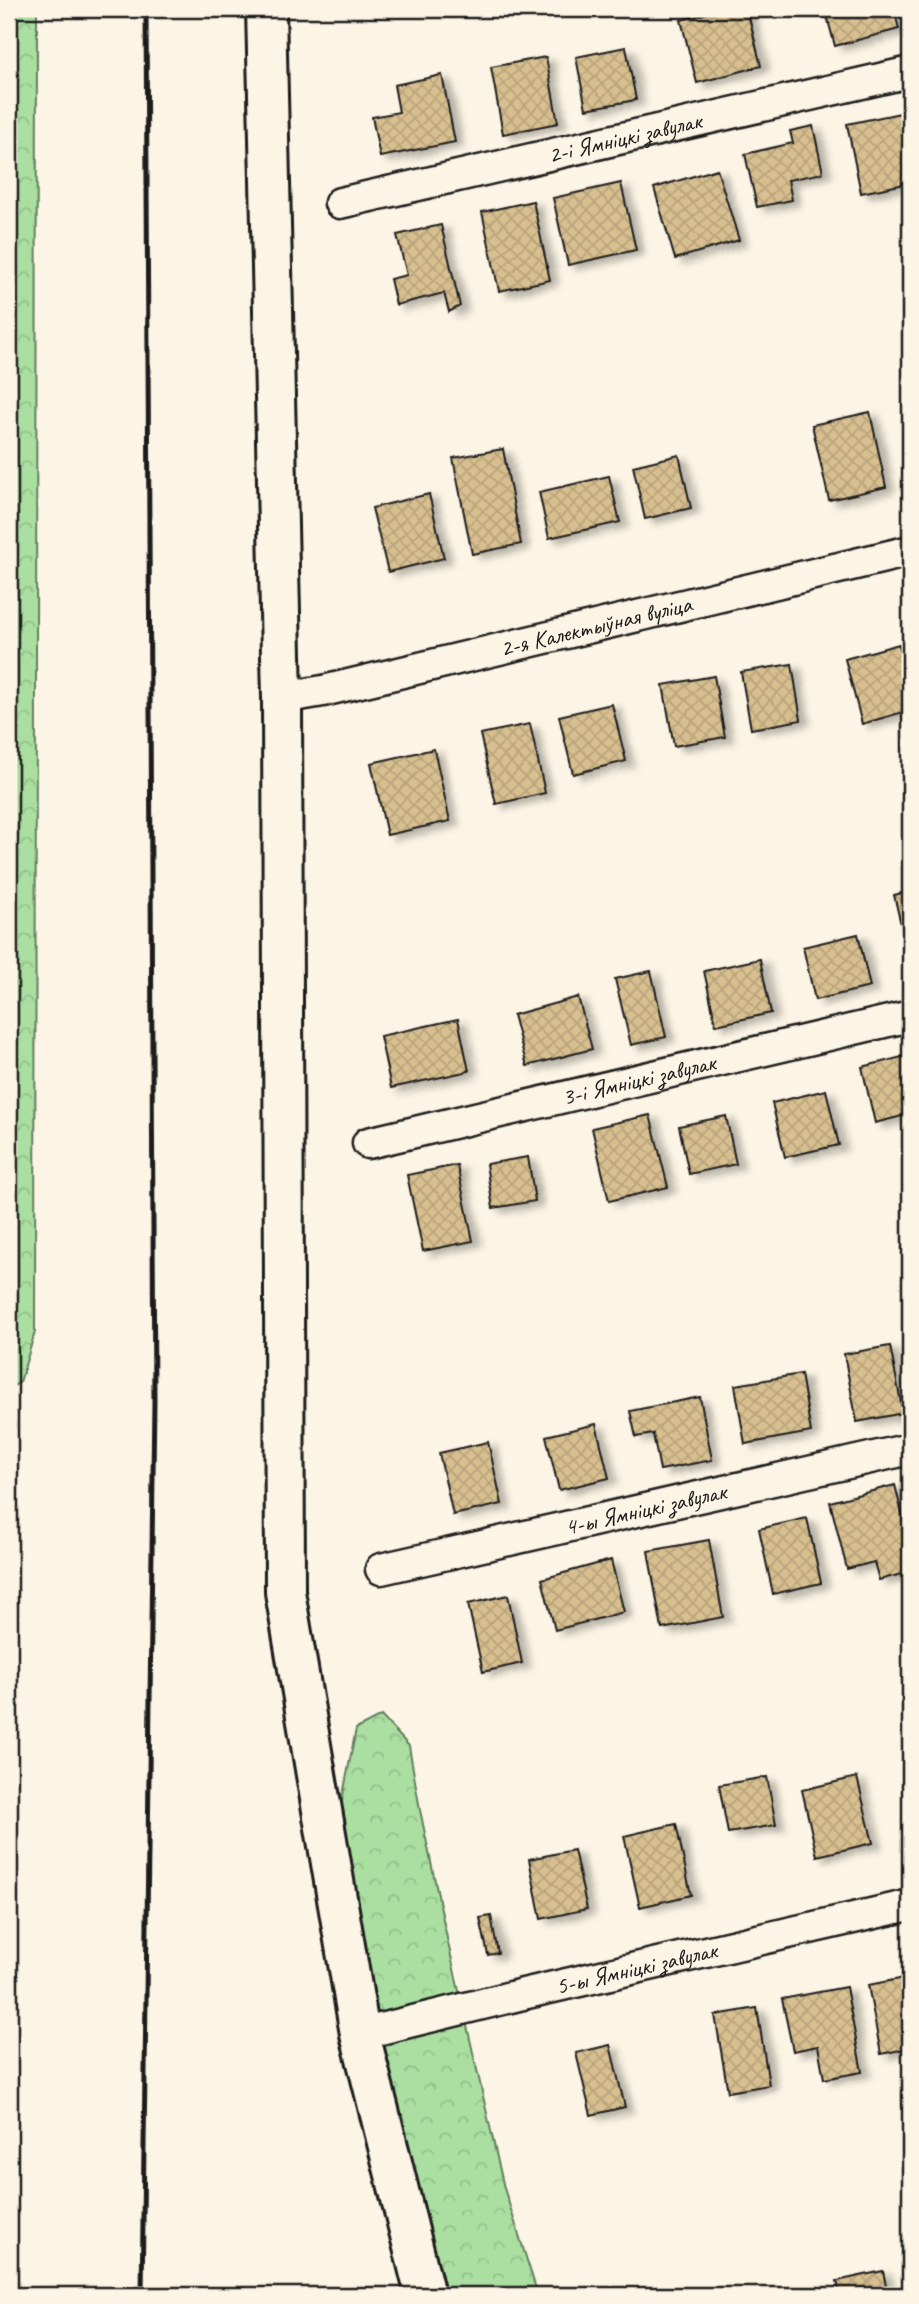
<svg xmlns="http://www.w3.org/2000/svg" width="919" height="2304" viewBox="0 0 919 2304" font-family="Caveat,sans-serif">
<style>
.forest{fill:url(#forest-crowns);stroke:#637e5e;stroke-width:2}
.building{fill:url(#building-cross-hatch);stroke:#1c1c1c;stroke-width:2;filter:url(#shadow)}
.lines{fill:none;stroke-linecap:round;stroke-linejoin:round}
.street-casing{stroke:#1c1c1c;stroke-width:35}
.secondary-casing{stroke:#1c1c1c;stroke-width:44}
.street{stroke:#fcf5e5;stroke-width:30}
.secondary{stroke:#fcf5e5;stroke-width:38}
.rail{stroke:#1c1c1c;stroke-width:5}
.labels{text-anchor:middle;dominant-baseline:central;stroke-width:5;stroke-linejoin:round;paint-order:stroke}
.street-label{font-size:24px;fill:#1c1c1c;stroke:#fcf5e5}
</style>
<defs>
<pattern id="forest-crowns" width="20" height="18" patternUnits="userSpaceOnUse" patternTransform="scale(1.75)"><rect width="20" height="18" fill="#aadfa1"/><path d="M2 6a3 3 0 1 1 6 0M12 15a3 3 0 1 1 6 0" fill="none" stroke="#92bf8a"/></pattern>
<pattern id="building-cross-hatch" width="8" height="8" patternUnits="userSpaceOnUse" patternTransform="scale(1.75)"><rect width="8" height="8" fill="#d8bf8f"/><path d="M0 0l8 8M0 8l8-8" fill="none" stroke="#b9a47b"/></pattern>
<filter id="shadow"><feDropShadow dx="8" dy="4.5" stdDeviation="3.5" flood-color="#0004"/></filter>
</defs>
<rect width="100%" height="100%" fill="#fcf5e5"/>
<filter id="ink" filterUnits="userSpaceOnUse"><feTurbulence type="fractalNoise" baseFrequency=".0143" numOctaves="2"/><feDisplacementMap in="SourceGraphic" scale="14" xChannelSelector="R" yChannelSelector="G"/><feConvolveMatrix kernelMatrix="1 2 1 2 8 2 1 2 1" color-interpolation-filters="sRGB"/></filter>
<g filter="url(#ink)">
<path class="forest" d="M 9,9 L 37,9 L 35,1332 L 20,1382 L 9,1389 Z
M 381,1716 L 409,1746 L 420,1810 L 448,1943 L 504,2188 L 538,2295 L 426,2295 L 331,1903 L 342,1800 L 356,1729 Z"/>
<path class="building" d="M 723,9 L 747,9 L 761,66 L 697,83 L 681,20 Z
M 825,9 L 894,9 L 899,29 L 835,46 Z
M 626,47 L 636,100 L 586,109 L 576,57 Z
M 546,57 L 558,123 L 503,134 L 491,67 Z
M 442,75 L 455,142 L 380,157 L 372,117 L 399,112 L 394,85 Z
M 910,111 L 910,183 L 861,193 L 847,124 Z
M 813,126 L 823,173 L 788,180 L 792,200 L 757,207 L 745,154 L 793,143 L 790,131 Z
M 717,169 L 739,240 L 675,259 L 654,188 Z
M 621,183 L 636,250 L 568,265 L 553,198 Z
M 533,201 L 550,280 L 499,291 L 482,212 Z
M 441,225 L 460,306 L 449,312 L 444,293 L 396,305 L 390,279 L 407,275 L 397,235 Z
M 870,412 L 886,487 L 829,500 L 812,425 Z
M 503,449 L 521,544 L 472,554 L 453,458 Z
M 679,455 L 691,508 L 645,519 L 633,466 Z
M 609,476 L 620,522 L 549,538 L 539,492 Z
M 429,494 L 444,558 L 388,572 L 372,508 Z
M 899,644 L 910,687 L 910,710 L 862,724 L 845,659 Z
M 792,664 L 801,720 L 751,729 L 741,672 Z
M 714,676 L 725,737 L 674,746 L 663,685 Z
M 612,704 L 626,761 L 573,774 L 559,716 Z
M 530,724 L 545,793 L 496,804 L 480,734 Z
M 434,749 L 450,821 L 387,835 L 371,763 Z
M 910,891 L 910,963 L 894,895 Z
M 858,934 L 870,987 L 815,1000 L 803,947 Z
M 760,959 L 771,1013 L 716,1025 L 704,971 Z
M 651,971 L 666,1037 L 631,1045 L 615,979 Z
M 578,997 L 592,1049 L 527,1066 L 513,1015 Z
M 458,1019 L 469,1071 L 391,1088 L 380,1036 Z
M 910,1055 L 910,1114 L 875,1123 L 862,1067 Z
M 826,1090 L 839,1145 L 785,1157 L 772,1103 Z
M 650,1115 L 668,1187 L 609,1201 L 592,1128 Z
M 726,1116 L 736,1164 L 689,1174 L 679,1126 Z
M 528,1157 L 535,1201 L 493,1208 L 486,1164 Z
M 457,1165 L 473,1241 L 423,1251 L 407,1175 Z
M 890,1346 L 903,1413 L 857,1422 L 844,1354 Z
M 801,1374 L 811,1432 L 745,1444 L 735,1385 Z
M 700,1397 L 712,1460 L 660,1470 L 653,1434 L 636,1437 L 630,1411 Z
M 596,1424 L 609,1478 L 559,1490 L 546,1436 Z
M 488,1442 L 502,1504 L 453,1515 L 439,1453 Z
M 895,1485 L 910,1546 L 910,1572 L 879,1580 L 874,1562 L 847,1569 L 830,1502 Z
M 807,1518 L 821,1583 L 773,1594 L 759,1529 Z
M 709,1540 L 723,1617 L 662,1629 L 648,1551 Z
M 611,1560 L 624,1612 L 555,1630 L 542,1579 Z
M 508,1595 L 522,1663 L 483,1672 L 468,1604 Z
M 767,1777 L 776,1825 L 728,1833 L 719,1785 Z
M 857,1777 L 873,1843 L 817,1856 L 802,1790 Z
M 676,1824 L 691,1895 L 640,1907 L 624,1836 Z
M 574,1850 L 587,1909 L 541,1919 L 529,1859 Z
M 491,1916 L 498,1953 L 488,1955 L 480,1918 Z
M 905,1978 L 910,2007 L 910,2048 L 881,2054 L 868,1985 Z
M 846,1987 L 862,2072 L 824,2079 L 818,2046 L 793,2051 L 782,1999 Z
M 757,2008 L 769,2085 L 728,2092 L 715,2015 Z
M 610,2045 L 625,2107 L 591,2115 L 576,2053 Z
M 883,2271 L 888,2295 L 840,2295 L 837,2281 Z"/>
<g class="lines">
<g class="street-casing">
<g id="street">
<path id="s1" d="M 340,203 L 910,72"/>
<path id="s2" d="M 282,698 L 323,691 L 910,551"/>
<path id="s3" d="M 368,1143 L 910,1016"/>
<path id="s4" d="M 381,1569 L 910,1449"/>
<path id="s5" d="M 360,2034 L 523,1994 L 910,1905"/>
</g>
</g>
<g class="secondary-casing">
<path id="secondary" d="M 266,9 L 282,698 L 285,1592 L 360,2034 L 425,2295"/>
</g>
<use href="#street" class="street"/>
<use href="#secondary" class="secondary"/>
<path class="rail" d="M 142,2295 L 154,1401 L 146,9"/>
</g>
</g>
<g class="labels">
<g class="street-label">
<text stroke="none"><textPath href="#s1" startOffset="292">2-і Ямніцкі завулак</textPath></text>
<text stroke="none"><textPath href="#s2" startOffset="322">2-я Калектыўная вуліца</textPath></text>
<text stroke="none"><textPath href="#s3" startOffset="278">3-і Ямніцкі завулак</textPath></text>
<text stroke="none"><textPath href="#s4" startOffset="271">4-ы Ямніцкі завулак</textPath></text>
<text stroke="none"><textPath href="#s5" startOffset="284">5-ы Ямніцкі завулак</textPath></text>
</g>
</g>
<rect width="919" height="2304" fill="none" stroke="#fcf5e5" stroke-width="35"/>
<rect x="18" y="18" width="884" height="2269" fill="none" stroke="#1c1c1c" stroke-width="2.5" filter="url(#ink)"/>
</svg>
